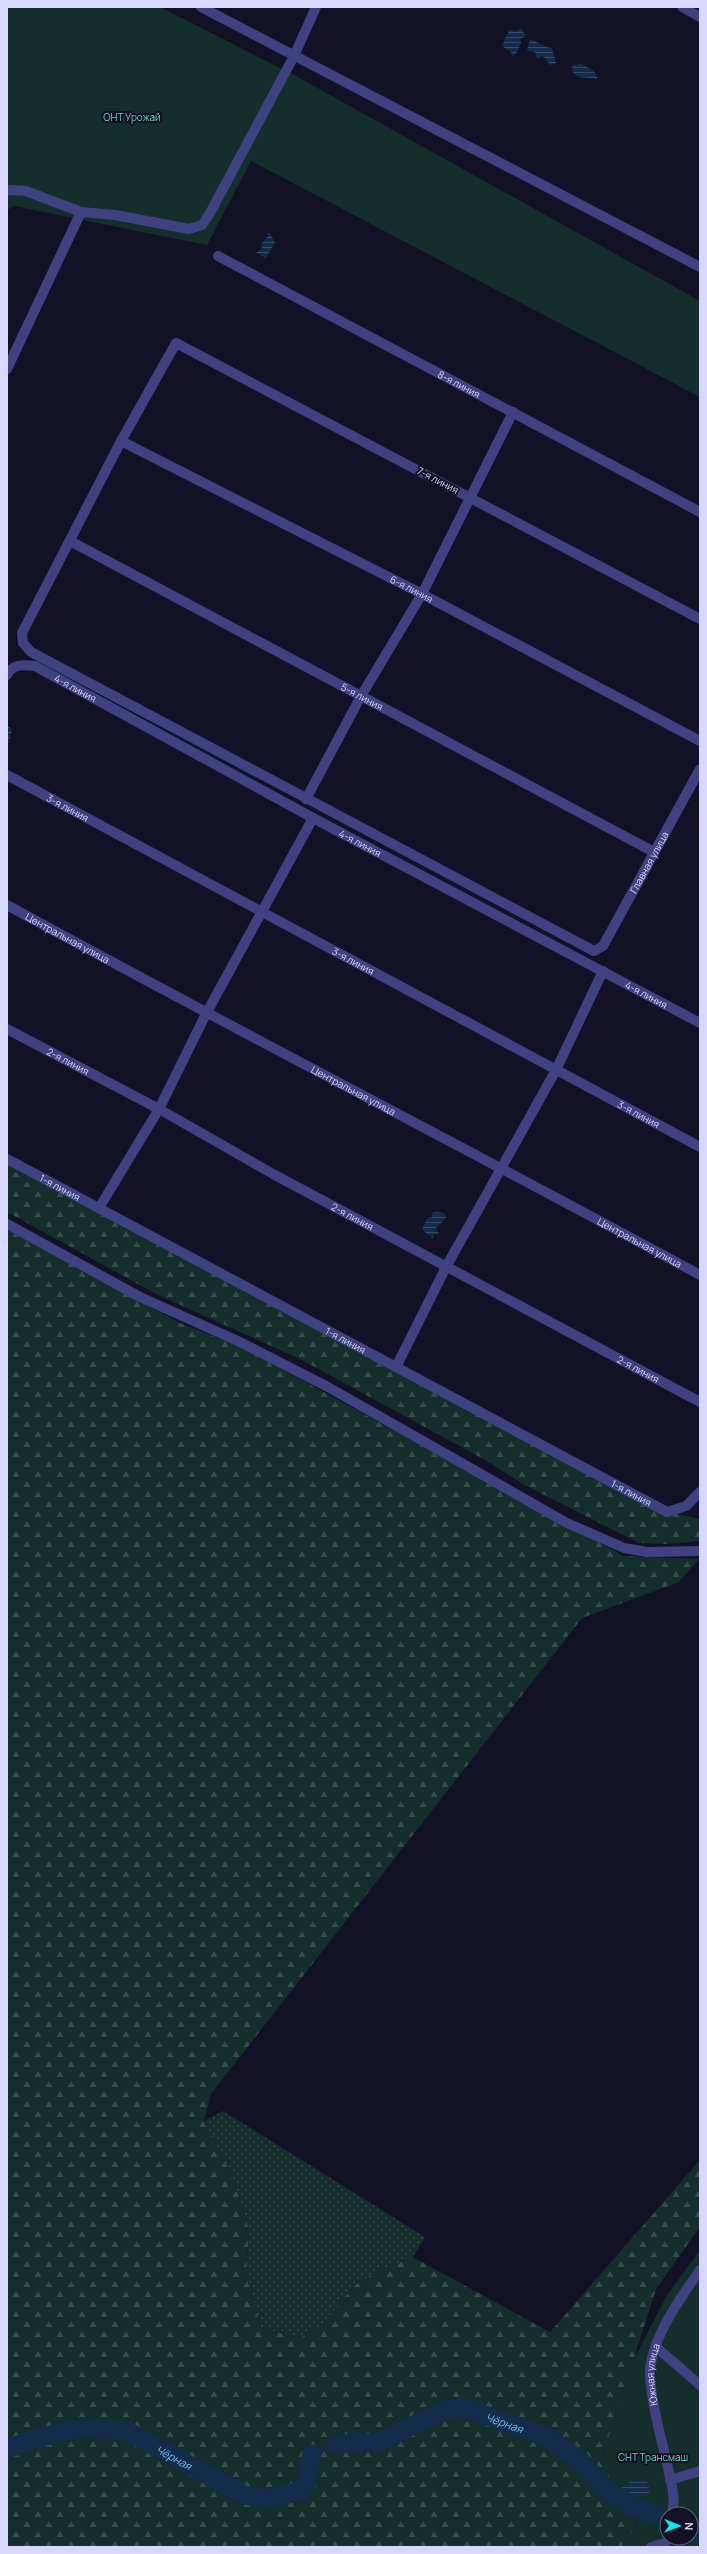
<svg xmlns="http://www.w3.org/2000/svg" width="707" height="2554" viewBox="0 0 707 2554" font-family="Manrope,sans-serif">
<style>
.grass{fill:url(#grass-dots)}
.forest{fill:url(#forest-firs)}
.green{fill:#142e2c;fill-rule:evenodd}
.water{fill:url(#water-rules)}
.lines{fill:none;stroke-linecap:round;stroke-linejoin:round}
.river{stroke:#142c4b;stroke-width:19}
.minor{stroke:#3f4180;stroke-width:10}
.tertiary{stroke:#3f4180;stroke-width:10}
.labels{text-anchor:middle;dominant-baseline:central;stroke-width:4;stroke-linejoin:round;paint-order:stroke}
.park-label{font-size:10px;fill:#68d7b5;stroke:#131125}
.street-label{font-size:10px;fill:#d9d7fc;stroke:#131125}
.water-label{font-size:11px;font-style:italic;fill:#6dbef4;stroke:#131125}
</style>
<defs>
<pattern id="grass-dots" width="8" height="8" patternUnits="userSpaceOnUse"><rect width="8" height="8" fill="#142e2c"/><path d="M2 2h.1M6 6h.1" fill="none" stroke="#364c4c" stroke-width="1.8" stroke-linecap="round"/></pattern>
<pattern id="forest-firs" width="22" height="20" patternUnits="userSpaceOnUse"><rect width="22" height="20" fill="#142e2c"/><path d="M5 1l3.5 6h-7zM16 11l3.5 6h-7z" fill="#364c4c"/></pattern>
<pattern id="water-rules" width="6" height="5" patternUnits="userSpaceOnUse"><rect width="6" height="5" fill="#142c4b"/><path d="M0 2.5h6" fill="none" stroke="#364a66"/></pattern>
</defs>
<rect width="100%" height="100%" fill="#131125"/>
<path class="grass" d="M 223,2111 L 425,2237 L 413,2257 L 381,2269 L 354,2286 L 321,2326 L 300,2338 L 261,2328 L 246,2275 L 249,2230 L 232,2175 L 204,2121 Z"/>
<path class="forest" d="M 7,1165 L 671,1513 L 700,1519 L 700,1541 L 665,1544 L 640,1543 L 615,1531 L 521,1483 L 487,1461 L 300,1359 L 156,1294 L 7,1212 Z
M 7,1230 L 180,1323 L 243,1348 L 624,1556 L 699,1559 L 679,1582 L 582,1618 L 211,2094 L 204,2121 L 232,2175 L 249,2230 L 246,2275 L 261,2328 L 300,2338 L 321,2326 L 354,2286 L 381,2269 L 413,2257 L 550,2332 L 700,2160 L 700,2227 L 656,2289 L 601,2461 L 637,2526 L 622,2546 L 7,2547 Z"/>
<path class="green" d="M 7,7 L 160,7 L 296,76 L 700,301 L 700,397 L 251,161 L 207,245 L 14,206 L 7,210 Z
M 700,2250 L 700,2547 L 618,2547 L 622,2546 L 637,2526 L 601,2461 L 632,2363 L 667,2295 ZM 667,2514 L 691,2514 L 691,2538 L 667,2538 Z"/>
<path class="water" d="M 521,28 L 526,36 L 520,39 L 521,43 L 516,54 L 512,57 L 511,52 L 502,46 L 509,30 L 517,31 Z
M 530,39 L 552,49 L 556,63 L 550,65 L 543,56 L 537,58 L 535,52 L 527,51 Z
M 581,64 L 594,71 L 598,79 L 578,77 L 573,73 L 572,65 Z
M 267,233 L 270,233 L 275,243 L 266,258 L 256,253 L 262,248 L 261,244 L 268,236 Z
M 7,725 L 12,730 L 7,747 Z
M 436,1212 L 444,1213 L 446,1218 L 436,1228 L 439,1234 L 434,1234 L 432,1240 L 431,1235 L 428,1235 L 422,1229 L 427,1219 L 432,1217 L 432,1213 Z
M 633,2480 L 647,2482 L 650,2491 L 649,2495 L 622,2498 L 620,2495 L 621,2488 Z"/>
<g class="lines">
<g class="river">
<path id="s1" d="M 336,2445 L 354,2442 L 376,2443 L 441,2412 L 462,2407 L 544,2436 L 579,2459 L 614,2496 L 624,2500 L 632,2508 L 655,2514"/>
<path id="s2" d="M 7,2449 L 37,2438 L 82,2428 L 127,2431 L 244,2495 L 268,2499 L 300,2491 L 306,2483 L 312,2454"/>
<path d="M 691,2529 L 700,2533"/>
</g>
<g class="minor">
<path d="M 201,7 L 700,267"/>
<path d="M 682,7 L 700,17"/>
<path d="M 7,190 L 26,191 L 81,212 L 115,215 L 189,229 L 202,225 L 210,213 L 294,56"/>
<path id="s3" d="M 218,256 L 700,512"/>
<path d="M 7,369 L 81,212"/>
<path id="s4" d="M 121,441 L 422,594 L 700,741"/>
<path id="s5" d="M 70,541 L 654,852"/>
<path id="s6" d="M 700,619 L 176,343 L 121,441 L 22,633 L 23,643 L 31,652 L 594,951 L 603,946 L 700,769"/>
<path id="s7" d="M 7,675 C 13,663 24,665 35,666 L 313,818 L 700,1023"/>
<path id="s8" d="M 7,775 L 700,1147"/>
<path d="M 306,799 L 361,696 L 422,594 L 513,412"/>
<path id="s9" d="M 7,905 C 237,1031 470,1150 700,1275"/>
<path id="s10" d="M 7,1029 L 159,1109 L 273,1174 L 700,1402"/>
<path id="s11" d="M 7,1159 L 667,1512 L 686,1506 L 700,1492"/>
<path d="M 99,1208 L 159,1109 L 206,1014 L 313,818"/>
<path d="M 7,1224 L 140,1297 L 240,1342 L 328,1387 L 567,1523 L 624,1548 L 647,1552 L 700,1551"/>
<path d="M 396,1367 L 446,1267 L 556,1070 L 603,971"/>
<path d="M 656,2347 L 700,2385"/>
<path d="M 670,2480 L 700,2471"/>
<path id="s12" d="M 672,2514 C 677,2495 668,2470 664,2451 C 659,2431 649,2390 650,2370 C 653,2336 681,2297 700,2270"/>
<path d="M 651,2547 L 665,2543"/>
</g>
<path class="tertiary" d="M 294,56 L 316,7"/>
</g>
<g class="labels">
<g class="park-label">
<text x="132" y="117">ОНТ Урожай</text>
<text x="653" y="2457">СНТ Трансмаш</text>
</g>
<g class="street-label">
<text stroke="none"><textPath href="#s3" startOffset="273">8-я линия</textPath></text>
<text transform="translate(438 480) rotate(28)">7-я линия</text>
<text stroke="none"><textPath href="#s4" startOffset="326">6-я линия</textPath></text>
<text stroke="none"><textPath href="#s7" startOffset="78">4-я линия</textPath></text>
<text stroke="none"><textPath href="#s5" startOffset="331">5-я линия</textPath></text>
<text stroke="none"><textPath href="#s8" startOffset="69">3-я линия</textPath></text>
<text stroke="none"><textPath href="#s7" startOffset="402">4-я линия</textPath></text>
<text stroke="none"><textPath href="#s6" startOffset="1686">Главная улица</textPath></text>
<text stroke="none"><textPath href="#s9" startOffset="69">Центральная улица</textPath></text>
<text stroke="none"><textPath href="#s8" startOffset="393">3-я линия</textPath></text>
<text stroke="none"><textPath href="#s7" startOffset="726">4-я линия</textPath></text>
<text stroke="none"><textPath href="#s10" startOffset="69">2-я линия</textPath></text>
<text stroke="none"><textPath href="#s9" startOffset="393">Центральная улица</textPath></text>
<text stroke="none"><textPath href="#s8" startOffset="717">3-я линия</textPath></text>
<text stroke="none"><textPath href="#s11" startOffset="60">1-я линия</textPath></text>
<text stroke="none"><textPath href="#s10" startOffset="393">2-я линия</textPath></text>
<text stroke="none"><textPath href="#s9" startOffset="717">Центральная улица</textPath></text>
<text stroke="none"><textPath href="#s11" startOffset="384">1-я линия</textPath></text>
<text stroke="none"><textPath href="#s10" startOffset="717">2-я линия</textPath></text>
<text stroke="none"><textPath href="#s11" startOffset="708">1-я линия</textPath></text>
<text stroke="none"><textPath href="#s12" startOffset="142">Южная улица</textPath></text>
</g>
<g class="water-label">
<text stroke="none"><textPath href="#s1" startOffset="179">Чёрная</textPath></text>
<text stroke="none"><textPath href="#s2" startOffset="177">Чёрная</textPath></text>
</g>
</g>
<rect width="707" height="2554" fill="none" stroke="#d9d7fc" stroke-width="16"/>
<g transform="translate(679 2526) rotate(91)"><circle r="19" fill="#131125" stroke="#62607b"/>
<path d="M0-3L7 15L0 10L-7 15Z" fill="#11e5ee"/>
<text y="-6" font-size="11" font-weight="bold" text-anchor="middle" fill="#d9d7fc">N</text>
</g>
</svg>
